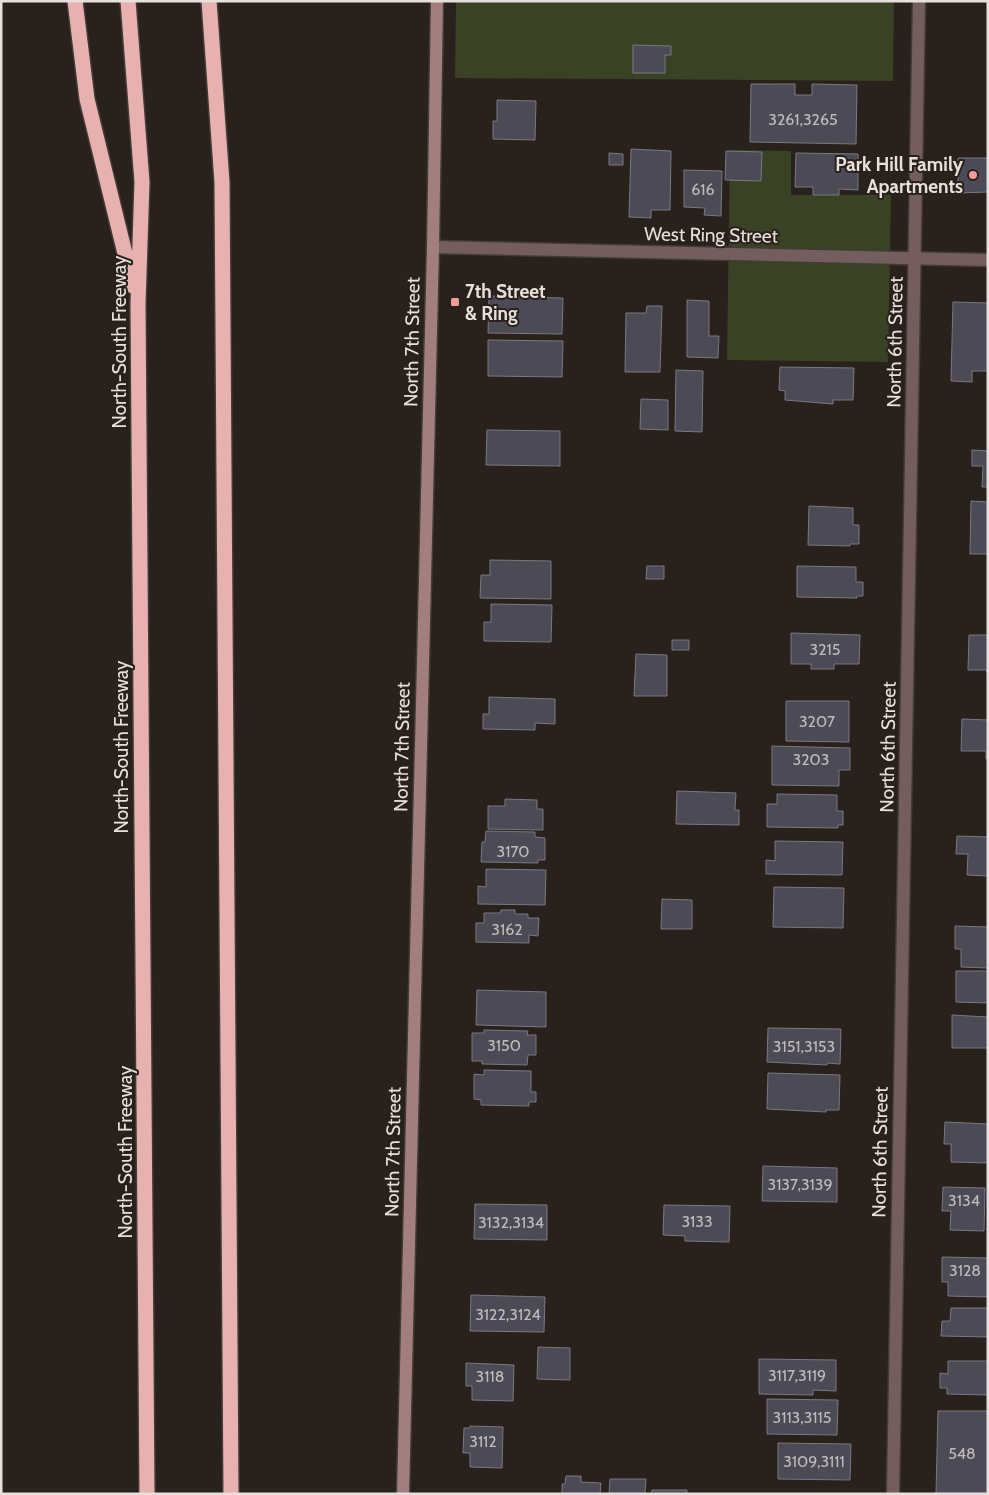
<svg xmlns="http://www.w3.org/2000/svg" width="989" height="1495" viewBox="0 0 989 1495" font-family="Cabin,sans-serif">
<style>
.green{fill:#3a4225}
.building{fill:#4c4b55;stroke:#797983}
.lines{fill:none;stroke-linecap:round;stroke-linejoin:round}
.street-casing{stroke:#433c36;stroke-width:15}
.secondary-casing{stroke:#433c36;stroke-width:15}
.highway-casing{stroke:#433c36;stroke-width:18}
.street{stroke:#745e5d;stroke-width:12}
.secondary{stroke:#a27f7e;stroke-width:12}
.highway{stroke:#e7b1af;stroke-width:15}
.poi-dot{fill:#f59b96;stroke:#29211b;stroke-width:2}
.labels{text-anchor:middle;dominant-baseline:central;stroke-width:4;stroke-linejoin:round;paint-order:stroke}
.number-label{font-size:16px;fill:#c0bbba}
.poi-label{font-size:19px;font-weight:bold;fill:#e6e0dc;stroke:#29211b;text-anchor:end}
.street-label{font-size:19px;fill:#e6e0dc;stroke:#29211b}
</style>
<rect width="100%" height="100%" fill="#29211b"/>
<path class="green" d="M 456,1 L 894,1 L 893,81 L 455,78 Z
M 730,150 L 791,151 L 791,195 L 891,195 L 888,362 L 727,360 Z"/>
<path class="building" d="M 633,45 L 671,46 L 671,55 L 665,55 L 665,73 L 633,73 Z
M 751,84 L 795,84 L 795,95 L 812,95 L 812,84 L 857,85 L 856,144 L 750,142 Z
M 497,100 L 536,101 L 535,140 L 493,139 L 493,121 L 497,121 Z
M 631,149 L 671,151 L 670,210 L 651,210 L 651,218 L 629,217 Z
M 726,151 L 762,152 L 761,181 L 725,180 Z
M 609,153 L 623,154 L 623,165 L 609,165 Z
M 796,153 L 858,154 L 858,190 L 839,189 L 839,195 L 813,195 L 813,187 L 795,187 Z
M 958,158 L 988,158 L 988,192 L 958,193 Z
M 684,170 L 722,171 L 721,216 L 704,215 L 705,208 L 684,207 Z
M 489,296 L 563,298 L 562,334 L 488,333 Z
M 687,300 L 709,301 L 709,336 L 719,336 L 718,358 L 687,357 Z
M 953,302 L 988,303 L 988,371 L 972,371 L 972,382 L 951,381 Z
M 647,306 L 662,306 L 660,372 L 625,372 L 626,313 L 646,313 Z
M 488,340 L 563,341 L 562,377 L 488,376 Z
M 780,367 L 854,368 L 853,400 L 833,400 L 833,404 L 785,400 L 785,391 L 779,390 Z
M 676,370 L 703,371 L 702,432 L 675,431 Z
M 641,399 L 668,400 L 668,430 L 640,429 Z
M 487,430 L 560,431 L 560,466 L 486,465 Z
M 972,450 L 988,451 L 988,487 L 982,487 L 983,466 L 972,466 Z
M 971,501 L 988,502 L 988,554 L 970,554 Z
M 809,506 L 853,508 L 853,525 L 859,525 L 859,544 L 850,544 L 850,546 L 808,545 Z
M 490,560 L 551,561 L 551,599 L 480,598 L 481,575 L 490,575 Z
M 647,566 L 664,566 L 664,579 L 646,579 Z
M 797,566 L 856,567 L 856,582 L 863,582 L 863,596 L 857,596 L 857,598 L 797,597 Z
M 491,604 L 552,605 L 551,642 L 484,641 L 484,622 L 491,622 Z
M 791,633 L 860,635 L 859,664 L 834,664 L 834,669 L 811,669 L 811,664 L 791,664 Z
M 969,635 L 988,635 L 988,675 L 986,670 L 968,670 Z
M 672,640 L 689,640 L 689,650 L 672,650 Z
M 636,654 L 667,655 L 667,696 L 634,696 Z
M 489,697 L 555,699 L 555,724 L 535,723 L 535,730 L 483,729 L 483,714 L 489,714 Z
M 786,701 L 849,701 L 849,742 L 786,741 Z
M 962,719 L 988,720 L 988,759 L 986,759 L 986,751 L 961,751 Z
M 772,746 L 850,748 L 850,770 L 839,770 L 839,786 L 772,785 Z
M 677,791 L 736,793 L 735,810 L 739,810 L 739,825 L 676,824 Z
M 777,794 L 837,795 L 837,811 L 843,811 L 843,825 L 838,825 L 838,828 L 767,827 L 767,804 L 777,804 Z
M 505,799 L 537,800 L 537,809 L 543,809 L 543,830 L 488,829 L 488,806 L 505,806 Z
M 486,831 L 535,832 L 535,837 L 545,838 L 545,860 L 538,860 L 538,863 L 481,862 L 482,842 L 485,842 Z
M 957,836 L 988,837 L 988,876 L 967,875 L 968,854 L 956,854 Z
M 775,841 L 843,842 L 842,875 L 766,874 L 766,860 L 775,861 Z
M 486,869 L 546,870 L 545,905 L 478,904 L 478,886 L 486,887 Z
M 774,887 L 844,888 L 843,928 L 773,927 Z
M 662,899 L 692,900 L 692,929 L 661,929 Z
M 501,910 L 515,910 L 515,914 L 528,914 L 528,918 L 539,918 L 538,936 L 529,935 L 529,943 L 476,942 L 476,923 L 484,923 L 484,913 L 500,913 Z
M 955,926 L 988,927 L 988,968 L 961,967 L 961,949 L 955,949 Z
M 956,971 L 988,971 L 988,1003 L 956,1002 Z
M 477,990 L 546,992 L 546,1027 L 476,1025 Z
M 952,1015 L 988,1017 L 988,1048 L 952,1048 Z
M 768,1028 L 841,1029 L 840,1064 L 827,1063 L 827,1065 L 767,1062 Z
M 484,1030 L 528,1031 L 527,1035 L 536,1035 L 536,1055 L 528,1055 L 527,1065 L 482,1064 L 482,1061 L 472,1061 L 472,1033 L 484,1033 Z
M 484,1070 L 531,1071 L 531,1092 L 536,1092 L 536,1102 L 529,1102 L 529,1106 L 481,1105 L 481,1100 L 474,1099 L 474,1074 L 484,1075 Z
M 768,1073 L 840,1075 L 839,1110 L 826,1110 L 826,1112 L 767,1109 Z
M 945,1122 L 988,1124 L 988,1163 L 951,1162 L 951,1144 L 944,1144 Z
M 763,1166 L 837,1168 L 837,1202 L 762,1201 Z
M 943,1187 L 985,1188 L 984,1231 L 950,1230 L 951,1211 L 942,1211 Z
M 475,1204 L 547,1205 L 547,1240 L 474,1239 Z
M 664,1205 L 730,1206 L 729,1242 L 685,1241 L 685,1236 L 663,1235 Z
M 942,1257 L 988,1258 L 988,1297 L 948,1296 L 948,1282 L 942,1282 Z
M 471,1295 L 545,1297 L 544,1332 L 470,1331 Z
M 951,1308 L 988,1308 L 988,1337 L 941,1336 L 942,1321 L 950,1321 Z
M 538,1347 L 570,1348 L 570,1380 L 537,1379 Z
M 759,1359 L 836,1360 L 836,1391 L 813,1390 L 813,1395 L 759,1394 Z
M 948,1361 L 988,1361 L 988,1395 L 947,1394 L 947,1388 L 940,1388 L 940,1373 L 948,1374 Z
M 466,1363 L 514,1365 L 513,1401 L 472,1400 L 472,1386 L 466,1386 Z
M 767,1399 L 838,1400 L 837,1435 L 767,1434 Z
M 938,1411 L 988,1411 L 988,1494 L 936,1494 Z
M 470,1426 L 503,1427 L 502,1468 L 470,1467 L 470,1453 L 463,1453 L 464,1428 L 470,1428 Z
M 778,1443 L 851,1444 L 850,1480 L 778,1479 Z
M 566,1476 L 581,1476 L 581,1482 L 601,1483 L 600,1494 L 562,1494 L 562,1484 L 565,1484 Z
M 610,1479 L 646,1479 L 645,1494 L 609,1494 Z
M 652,1490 L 687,1490 L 687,1494 L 652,1494 Z"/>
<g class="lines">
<g class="street-casing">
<path id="street" d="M 433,247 L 988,260
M 893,1494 L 919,1"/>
</g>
<g class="secondary-casing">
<path id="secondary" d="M 403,1494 L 433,247 L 437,1"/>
</g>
<g class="highway-casing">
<path id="highway" d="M 75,1 L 87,99 L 133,286
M 128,1 L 142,182 L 138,304 L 147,1494
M 209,1 L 222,182 L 231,1494"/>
</g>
<use href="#street" class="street"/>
<use href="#secondary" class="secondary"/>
<use href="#highway" class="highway"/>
</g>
<g class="poi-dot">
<circle cx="973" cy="175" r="5"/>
<rect x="450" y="297" width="10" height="10" rx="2.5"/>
</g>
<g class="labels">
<g class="number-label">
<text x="803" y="119">3261,3265</text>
<text x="703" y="189">616</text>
<text x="825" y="649">3215</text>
<text x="817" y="721">3207</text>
<text x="811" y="759">3203</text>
<text x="513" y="851">3170</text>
<text x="507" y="929">3162</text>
<text x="504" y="1045">3150</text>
<text x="804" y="1046">3151,3153</text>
<text x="800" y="1184">3137,3139</text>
<text x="964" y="1200">3134</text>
<text x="697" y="1221">3133</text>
<text x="511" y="1222">3132,3134</text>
<text x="965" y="1270">3128</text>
<text x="508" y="1314">3122,3124</text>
<text x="797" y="1375">3117,3119</text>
<text x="490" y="1376">3118</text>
<text x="802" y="1417">3113,3115</text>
<text x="483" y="1441">3112</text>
<text x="962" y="1453">548</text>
<text x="814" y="1461">3109,3111</text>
</g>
<g class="poi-label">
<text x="963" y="164">Park Hill Family<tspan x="963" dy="22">Apartments</tspan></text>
<text x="465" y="291" text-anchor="start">7th Street<tspan x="465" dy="22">&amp; Ring</tspan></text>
</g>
<g class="street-label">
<text transform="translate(711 235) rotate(1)">West Ring Street</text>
<text transform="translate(119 342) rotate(-90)">North-South Freeway</text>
<text transform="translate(412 342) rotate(-89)">North 7th Street</text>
<text transform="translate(895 342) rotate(-89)">North 6th Street</text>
<text transform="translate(121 747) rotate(-90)">North-South Freeway</text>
<text transform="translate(402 747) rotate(-89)">North 7th Street</text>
<text transform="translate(888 747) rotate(-89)">North 6th Street</text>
<text transform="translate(125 1152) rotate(-90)">North-South Freeway</text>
<text transform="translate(393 1152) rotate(-89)">North 7th Street</text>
<text transform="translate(880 1152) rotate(-89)">North 6th Street</text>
</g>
</g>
<rect width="989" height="1495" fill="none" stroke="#e6e0dc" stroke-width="5"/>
</svg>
